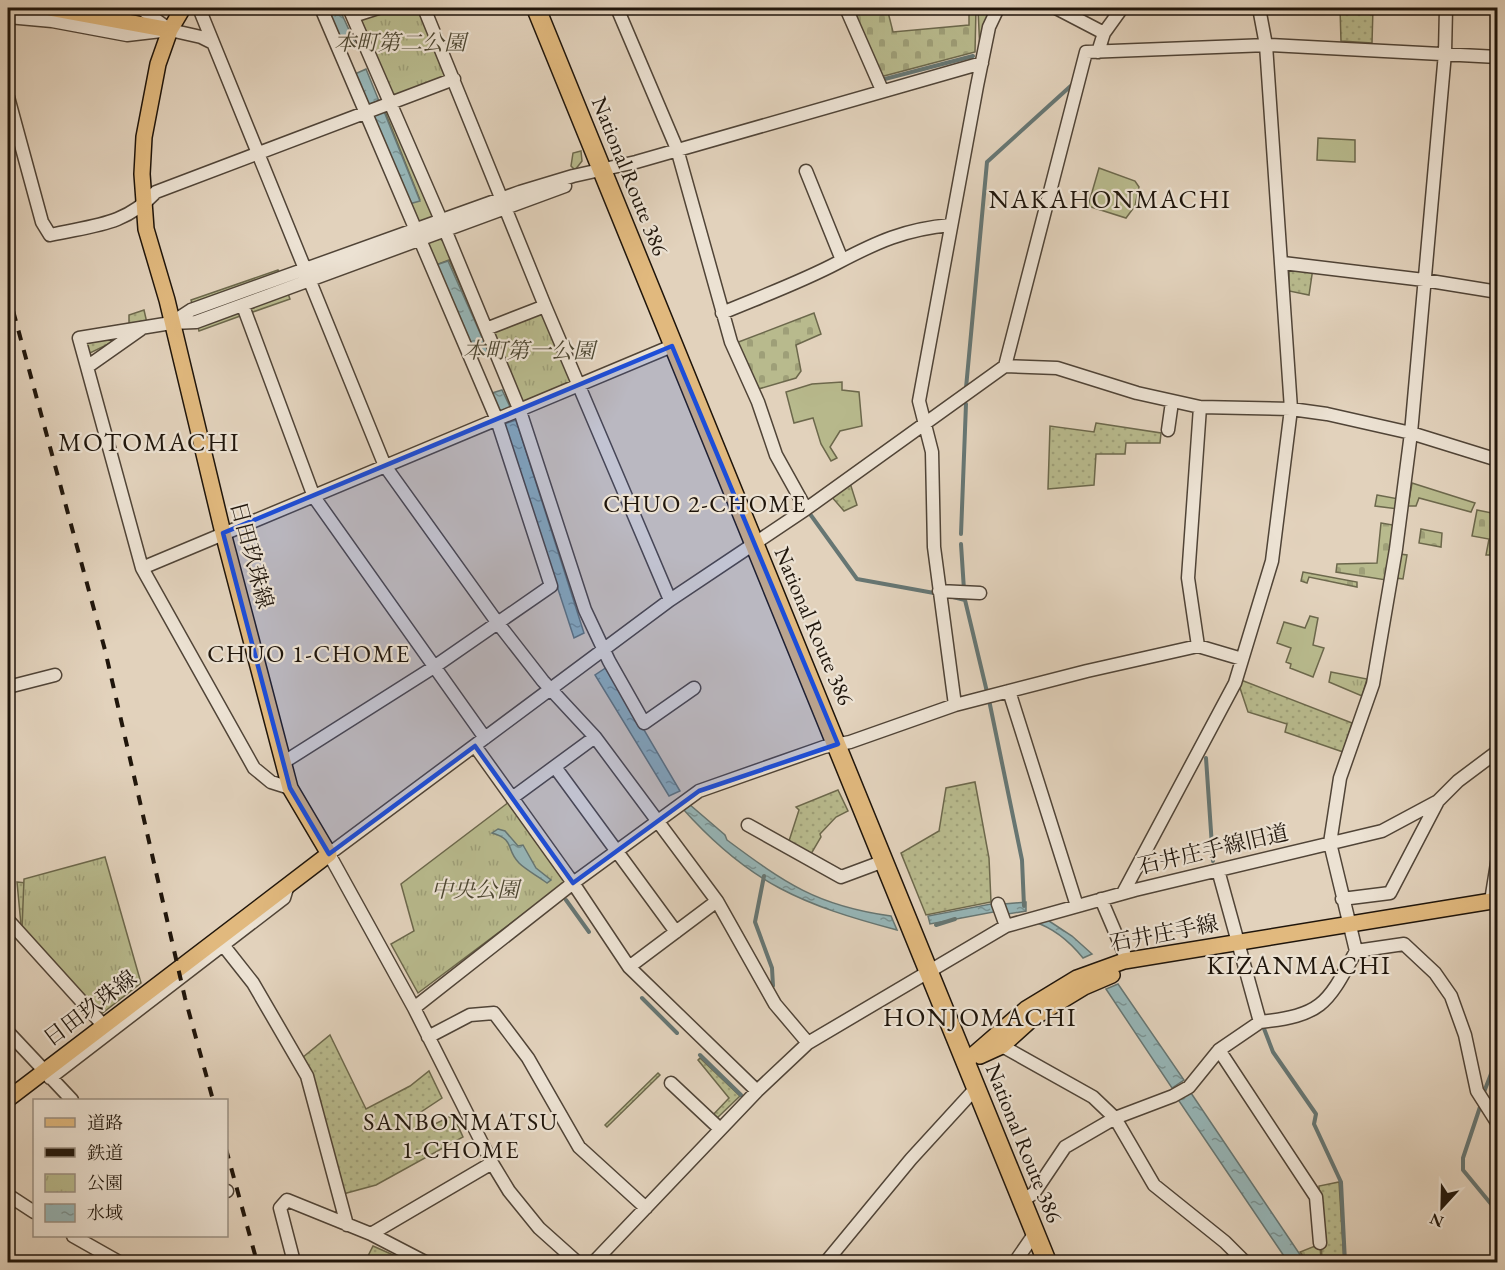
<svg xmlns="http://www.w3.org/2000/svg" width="1505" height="1270" viewBox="0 0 1505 1270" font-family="'EB Garamond','Noto Serif JP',serif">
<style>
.grass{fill:url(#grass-dots);stroke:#6c684c;stroke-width:1.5}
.cemetery{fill:url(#cemetery-stones);stroke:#6c684c;stroke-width:1.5}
.park{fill:url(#park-tufts);stroke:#6c684c;stroke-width:1.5}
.garden{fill:#b8ba8d;stroke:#6c684c;stroke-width:1.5}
.water{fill:url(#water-ripples);stroke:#667673;stroke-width:1.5}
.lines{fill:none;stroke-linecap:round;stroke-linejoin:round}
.stream{stroke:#667673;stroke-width:4}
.minor-casing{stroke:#504437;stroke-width:15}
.major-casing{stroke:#1f150b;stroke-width:18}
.highway-casing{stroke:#1f150b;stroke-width:21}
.minor{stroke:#ece2d3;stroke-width:12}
.major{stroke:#e1b97e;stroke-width:15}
.highway{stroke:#e1b97e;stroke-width:18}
.rail{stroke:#1f150b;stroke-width:4;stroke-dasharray:10 10;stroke-linecap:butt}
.marked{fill:#1d4ed8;fill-opacity:0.2;stroke:#1d4ed8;stroke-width:4.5;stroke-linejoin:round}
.labels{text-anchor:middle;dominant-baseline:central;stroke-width:4.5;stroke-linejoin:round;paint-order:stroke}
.park-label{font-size:22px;font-style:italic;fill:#4d4732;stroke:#ece2d3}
.street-label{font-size:22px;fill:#1f150b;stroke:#ece2d3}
.neighbourhood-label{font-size:24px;letter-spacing:1.5px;fill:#1f150b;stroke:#ece2d3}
.quarter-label{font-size:26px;letter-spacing:1.5px;fill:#1f150b;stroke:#ece2d3}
</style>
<defs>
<pattern id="grass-dots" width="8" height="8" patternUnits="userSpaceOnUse" patternTransform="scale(1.5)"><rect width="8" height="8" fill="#b8ba8d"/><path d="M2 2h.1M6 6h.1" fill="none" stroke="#9e9f78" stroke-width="1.8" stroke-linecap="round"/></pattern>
<pattern id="cemetery-stones" width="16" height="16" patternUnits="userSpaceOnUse" patternTransform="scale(1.5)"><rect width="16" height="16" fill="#b8ba8d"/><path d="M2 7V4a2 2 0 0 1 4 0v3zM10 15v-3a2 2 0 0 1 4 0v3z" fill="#9e9f78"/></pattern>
<pattern id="park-tufts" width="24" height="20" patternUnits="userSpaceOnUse" patternTransform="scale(1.5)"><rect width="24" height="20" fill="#b8ba8d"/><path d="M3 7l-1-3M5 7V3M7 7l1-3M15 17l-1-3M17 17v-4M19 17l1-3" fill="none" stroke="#9e9f78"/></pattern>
<pattern id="water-ripples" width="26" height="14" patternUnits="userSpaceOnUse" patternTransform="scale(1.5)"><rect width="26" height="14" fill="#96b6b8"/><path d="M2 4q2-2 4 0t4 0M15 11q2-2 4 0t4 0" fill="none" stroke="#7a9394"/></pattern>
</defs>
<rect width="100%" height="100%" fill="#e2d2bc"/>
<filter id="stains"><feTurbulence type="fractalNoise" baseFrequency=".00333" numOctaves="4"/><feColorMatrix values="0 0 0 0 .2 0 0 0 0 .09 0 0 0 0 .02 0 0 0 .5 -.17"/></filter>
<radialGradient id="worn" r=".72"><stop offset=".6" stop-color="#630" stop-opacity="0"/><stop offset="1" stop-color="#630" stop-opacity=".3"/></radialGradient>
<path class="grass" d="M 1340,8 L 1373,8 L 1372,43 L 1341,41 Z
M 1289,265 L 1313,268 L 1309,295 L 1289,291 Z
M 144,310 L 147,323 L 129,325 L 129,315 Z
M 119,333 L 125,336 L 88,354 L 86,344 Z
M 1096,423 L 1161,433 L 1160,443 L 1126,443 L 1125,454 L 1096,454 L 1094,485 L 1048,489 L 1050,426 L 1094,432 Z
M 850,483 L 857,505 L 844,511 L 830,495 Z
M 1241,680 L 1352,723 L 1343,752 L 1285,732 L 1287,724 L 1248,712 L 1239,685 Z
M 975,782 L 989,858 L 991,902 L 926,915 L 901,853 L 939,831 L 946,788 Z
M 838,790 L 848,811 L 836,817 L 820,834 L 821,837 L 811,854 L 789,841 L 799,810 L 796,807 Z
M 17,882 L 26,883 L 34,938 L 21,925 Z
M 330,1035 L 366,1109 L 410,1086 L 429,1071 L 442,1098 L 418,1114 L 427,1128 L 453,1115 L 463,1137 L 376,1185 L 343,1194 L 302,1058 Z
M 700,1058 L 740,1096 L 716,1119 L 712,1116 L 729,1098 L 698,1060 Z
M 658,1073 L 660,1075 L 607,1127 L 605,1125 Z
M 1339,1182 L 1344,1262 L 1322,1262 L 1319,1186 Z
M 373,1246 L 409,1262 L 365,1262 Z"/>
<path class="cemetery" d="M 850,8 L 887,8 L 893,32 L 969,25 L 969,8 L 976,8 L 975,52 L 880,77 Z
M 814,313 L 821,334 L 796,345 L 801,371 L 796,378 L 755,390 L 736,343 Z
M 1477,510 L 1497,514 L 1490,555 L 1486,555 L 1489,539 L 1472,536 Z
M 1381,523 L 1393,525 L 1386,580 L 1336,572 L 1337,564 L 1377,563 Z
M 1421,529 L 1442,533 L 1441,547 L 1419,543 Z
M 1400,554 L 1407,555 L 1403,579 L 1396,578 Z
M 1303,572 L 1357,582 L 1357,587 L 1309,577 L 1307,583 L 1301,581 Z
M 1320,1244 L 1321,1262 L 1307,1262 L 1300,1252 Z"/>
<path class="park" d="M 391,8 L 419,8 L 445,72 L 444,78 L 396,97 L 391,95 L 360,24 L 363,19 Z
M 542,312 L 574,387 L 522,404 L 491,333 Z
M 1331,672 L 1367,679 L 1362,696 L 1329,682 Z
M 509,802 L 566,882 L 418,993 L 391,944 L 414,931 L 401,884 Z
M 105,857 L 141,983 L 100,1015 L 22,929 L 24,879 Z"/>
<path class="garden" d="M 978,8 L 994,8 L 980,52 Z
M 390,108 L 433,217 L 419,227 L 371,114 L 420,200 L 384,109 Z
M 1318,138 L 1355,140 L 1355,162 L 1317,160 Z
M 581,151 L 582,161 L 575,170 L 571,166 L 573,153 Z
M 1099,168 L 1135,181 L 1139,187 L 1135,206 L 1126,218 L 1088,206 Z
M 440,239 L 444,242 L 490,353 L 449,260 L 436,265 L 425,250 L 429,242 Z
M 278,270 L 281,277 L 193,308 L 191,300 Z
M 287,291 L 290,299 L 250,313 L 248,305 Z
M 241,308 L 243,315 L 199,331 L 197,324 Z
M 842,382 L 842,390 L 859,392 L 862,426 L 840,431 L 830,447 L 837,458 L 831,461 L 821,444 L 813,418 L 794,423 L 786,392 L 812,384 Z
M 1412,483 L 1475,503 L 1471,512 L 1419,498 L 1416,506 L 1408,506 Z
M 1377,495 L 1399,499 L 1398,509 L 1375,506 Z
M 1310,616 L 1318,618 L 1313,645 L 1324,648 L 1313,677 L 1290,668 L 1291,664 L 1286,662 L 1291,648 L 1277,643 L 1284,622 L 1305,628 Z"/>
<path class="water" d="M 327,8 L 339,8 L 355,43 L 344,48 Z
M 366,69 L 379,101 L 368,105 L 355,74 Z
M 383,109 L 420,201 L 409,204 L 371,114 Z
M 448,261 L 489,353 L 475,358 L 436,265 Z
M 502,390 L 512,411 L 501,415 L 492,393 Z
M 516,420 L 584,633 L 574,638 L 504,424 Z
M 607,667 L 680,791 L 669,796 L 595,675 Z
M 689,804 L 725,835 L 727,840 C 785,883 817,906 891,916 L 897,930 C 803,905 750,884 683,809 Z
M 498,829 L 505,831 L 518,846 L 523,845 L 536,868 L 551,880 L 547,883 C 538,876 526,870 519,863 C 505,849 516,840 492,833 Z
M 1026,902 L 1026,911 L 1008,914 L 1004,904 Z
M 996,903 L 999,911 L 930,924 L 928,916 Z
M 1046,919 L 1072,936 L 1092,954 L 1083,958 C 1070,942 1054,928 1034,922 Z
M 1118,984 L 1184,1080 L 1172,1088 L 1106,989 Z
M 1189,1090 L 1305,1262 L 1288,1262 L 1177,1098 Z"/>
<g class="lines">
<path class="stream" d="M 881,80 L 973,56
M 966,388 L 987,162 L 1074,83
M 810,514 L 857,579 L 934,593
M 961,534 L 966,404
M 961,544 L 964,590
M 953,597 L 965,600 L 987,692
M 989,700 L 1022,860 L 1024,906
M 1206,758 L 1213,861
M 764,876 L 755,922 L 772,968 L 773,986
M 566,900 L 589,932
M 936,925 L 955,919
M 642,998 L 677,1033
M 1263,1026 L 1273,1052 L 1316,1114 L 1314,1124 L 1341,1182 L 1345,1262
M 700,1055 L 741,1095
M 1484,1092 L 1498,1056
M 1480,1107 L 1463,1158 L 1463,1170 L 1496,1210"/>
<g class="minor-casing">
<path id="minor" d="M 140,8 L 170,30
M 199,8 L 385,466 L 497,622 L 543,681 L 595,737 L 717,901 L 775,1004 L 808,1043
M 349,8 L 441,220 L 520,411 L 585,610 L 609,661 L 644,723 L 694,688
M 424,8 L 545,306 L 670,600
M 617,8 L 677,149 L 731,342 L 758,402 L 776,455 L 806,509
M 846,8 L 882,90
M 1056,8 L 1104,33
M 1446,8 L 1445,53 L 1411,433 L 1396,549 L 1373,684 L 1340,778 L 1330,843 L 1356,951 L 1404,944 L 1435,973 L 1451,996 L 1465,1035 L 1477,1091 L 1498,1124
M 353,16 L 378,8
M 8,17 L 52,21 L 127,35 L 170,30 L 201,37 L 213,43
M 1098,52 L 1104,33 L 1122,8
M 8,97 L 42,222 L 50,235 C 94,225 124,226 156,192 L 454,79
M 806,171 L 842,260
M 1283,263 L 1424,280 L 1498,292
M 243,306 L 314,497 L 485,738
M 722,313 C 760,297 801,282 837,263 C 877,242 905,229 951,225
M 171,323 L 191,310 L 520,192 L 573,176 L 636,162 L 982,63
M 141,329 L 87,367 L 79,338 L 171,323 L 196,322 L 565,186
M 486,329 L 545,306
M 1005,366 L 1086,52 L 1268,45 L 1498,57
M 87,367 L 142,568 L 254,768 L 271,782 L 290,788
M 1168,430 L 1172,402
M 142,568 L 672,346
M 939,591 L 980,593
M 1198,646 L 1188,578 L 1200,407
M 8,687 L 55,675
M 1009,691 L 1077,906
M 955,705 L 934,547 L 932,452 L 919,401 L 977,86 L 989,27 L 998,8
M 475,746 L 573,883 L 629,967 L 757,1091
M 284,762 L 434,667 L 551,586 L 497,420 L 321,8
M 555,767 L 676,932
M 512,798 L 595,737
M 748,825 L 841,877 L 884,861
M 1123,893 L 1235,683 L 1272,561 L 1291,409 L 1266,45 L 1259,8
M 1101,899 L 1127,960
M 1342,899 L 1390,893 L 1438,801
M 1491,901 L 1498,857
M 998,904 L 1006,926
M 8,920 L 103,1025
M 223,945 L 253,983 L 307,1076 L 347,1225
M 629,967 L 717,901
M 414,1008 L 573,883 L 699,791 L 824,747 L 850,742 L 955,705 L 1087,671 L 1198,646 L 1242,659
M 1260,1022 C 1323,1015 1327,1004 1356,951
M 8,1032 L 72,1100
M 428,1037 L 470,1015 L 494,1013 L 528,1058 L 579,1147 L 646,1208
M 1002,1046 L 1093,1097 L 1115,1118 L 1154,1185 L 1225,1242 L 1245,1262
M 1219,1050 L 1316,1197 L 1320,1243
M 50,1078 L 284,898 L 288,885
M 671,1083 L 720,1129
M 226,1191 L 227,1191
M 8,1195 L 34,1212
M 1022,1201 L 1034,1193 L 1065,1147 L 1115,1118 L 1173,1096 L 1189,1087 L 1219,1050 L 1260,1022 L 1218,870
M 371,1234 L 492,1163
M 73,1236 L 119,1262
M 294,1262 L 280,1208 L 287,1200 L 371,1234 L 425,1262
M 577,1262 L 539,1228 L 509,1191 L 492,1163 L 414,1008 L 329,854 L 670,600 L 806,509 L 1005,366 L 1057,368 L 1137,393 L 1200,407 L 1291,409 L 1327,414 L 1411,433 L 1498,460
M 594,1262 L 757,1091 L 808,1043 L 1006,926 L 1135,890 L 1382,831 L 1438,801 L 1458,781 L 1498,751
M 826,1262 L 911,1159 L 976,1088
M 1015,1262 L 1035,1233"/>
</g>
<g class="major-casing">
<path id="major" d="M 50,8 L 170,30
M 980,1056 L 1002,1046 L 1033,1018 L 1084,987 L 1112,975
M 965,1062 L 1026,1009 L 1077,978 L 1124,961 L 1498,900
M 8,1099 L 329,854 L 290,788 L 223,533 L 167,300 L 146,229 L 142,174 L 144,137 L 158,64 L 170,30 L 183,8"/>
</g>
<g class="highway-casing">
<path id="highway" d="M 536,8 L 1047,1262"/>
</g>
<use href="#minor" class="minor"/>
<use href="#major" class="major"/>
<use href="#highway" class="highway"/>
<path class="rail" d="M 8,292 L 105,650 L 185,998 L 213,1100
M 226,1149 L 257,1262"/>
</g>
<path class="marked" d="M 672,346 L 838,744 L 699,791 L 573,883 L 475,746 L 329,854 L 290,788 L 223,533 Z"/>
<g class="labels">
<g class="park-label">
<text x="400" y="42">本町第二公園</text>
<text x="529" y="350">本町第一公園</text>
<text x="475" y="889">中央公園</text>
</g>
<g class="street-label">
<text transform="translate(630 176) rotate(68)">National Route 386</text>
<text transform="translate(252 555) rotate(75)">日田玖珠線</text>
<text transform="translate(814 626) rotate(67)">National Route 386</text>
<text transform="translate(1213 849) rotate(-13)">石井庄手線旧道</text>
<text transform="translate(1164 933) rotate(-11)">石井庄手線</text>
<text transform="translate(90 1008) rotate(-37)">日田玖珠線</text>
<text transform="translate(1024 1143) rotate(68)">National Route 386</text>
</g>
<g class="neighbourhood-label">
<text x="705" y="503">CHUO 2-CHOME</text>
<text x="309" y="653">CHUO 1-CHOME</text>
<text x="461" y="1121">SANBONMATSU<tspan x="461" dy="28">1-CHOME</tspan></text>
</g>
<g class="quarter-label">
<text x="1110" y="199">NAKAHONMACHI</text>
<text x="149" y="442">MOTOMACHI</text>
<text x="1299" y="965">KIZANMACHI</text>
<text x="980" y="1017">HONJOMACHI</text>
</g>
</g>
<rect width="1505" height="1270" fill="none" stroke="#e2d2bc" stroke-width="30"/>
<rect x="9" y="9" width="1487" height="1252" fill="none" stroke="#1f150b" stroke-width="3"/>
<rect x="15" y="15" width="1475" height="1240" fill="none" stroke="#1f150b" stroke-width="1.5"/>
<rect x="33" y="1099" width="195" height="138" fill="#ece2d3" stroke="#9a9083" stroke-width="1.5"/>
<rect x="45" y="1118" width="30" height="9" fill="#e1b97e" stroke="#9a9083" stroke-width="1.5"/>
<text x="87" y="1129" font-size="18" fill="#1f150b">道路</text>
<rect x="45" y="1148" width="30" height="9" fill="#1f150b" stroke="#9a9083" stroke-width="1.5"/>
<text x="87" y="1159" font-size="18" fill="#1f150b">鉄道</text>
<rect x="45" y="1174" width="30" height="18" fill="url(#park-tufts)" stroke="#9a9083" stroke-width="1.5"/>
<text x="87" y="1189" font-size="18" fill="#1f150b">公園</text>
<rect x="45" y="1204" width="30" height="18" fill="url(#water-ripples)" stroke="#9a9083" stroke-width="1.5"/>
<text x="87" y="1219" font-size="18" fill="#1f150b">水域</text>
<g transform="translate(1442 1207) rotate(202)" stroke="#ece2d3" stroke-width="4.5" paint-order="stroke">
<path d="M0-4.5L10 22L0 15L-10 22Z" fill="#1f150b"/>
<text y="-9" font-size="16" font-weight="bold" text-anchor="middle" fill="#1f150b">N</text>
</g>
<rect width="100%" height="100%" filter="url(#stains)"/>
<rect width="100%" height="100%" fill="url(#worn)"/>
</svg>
